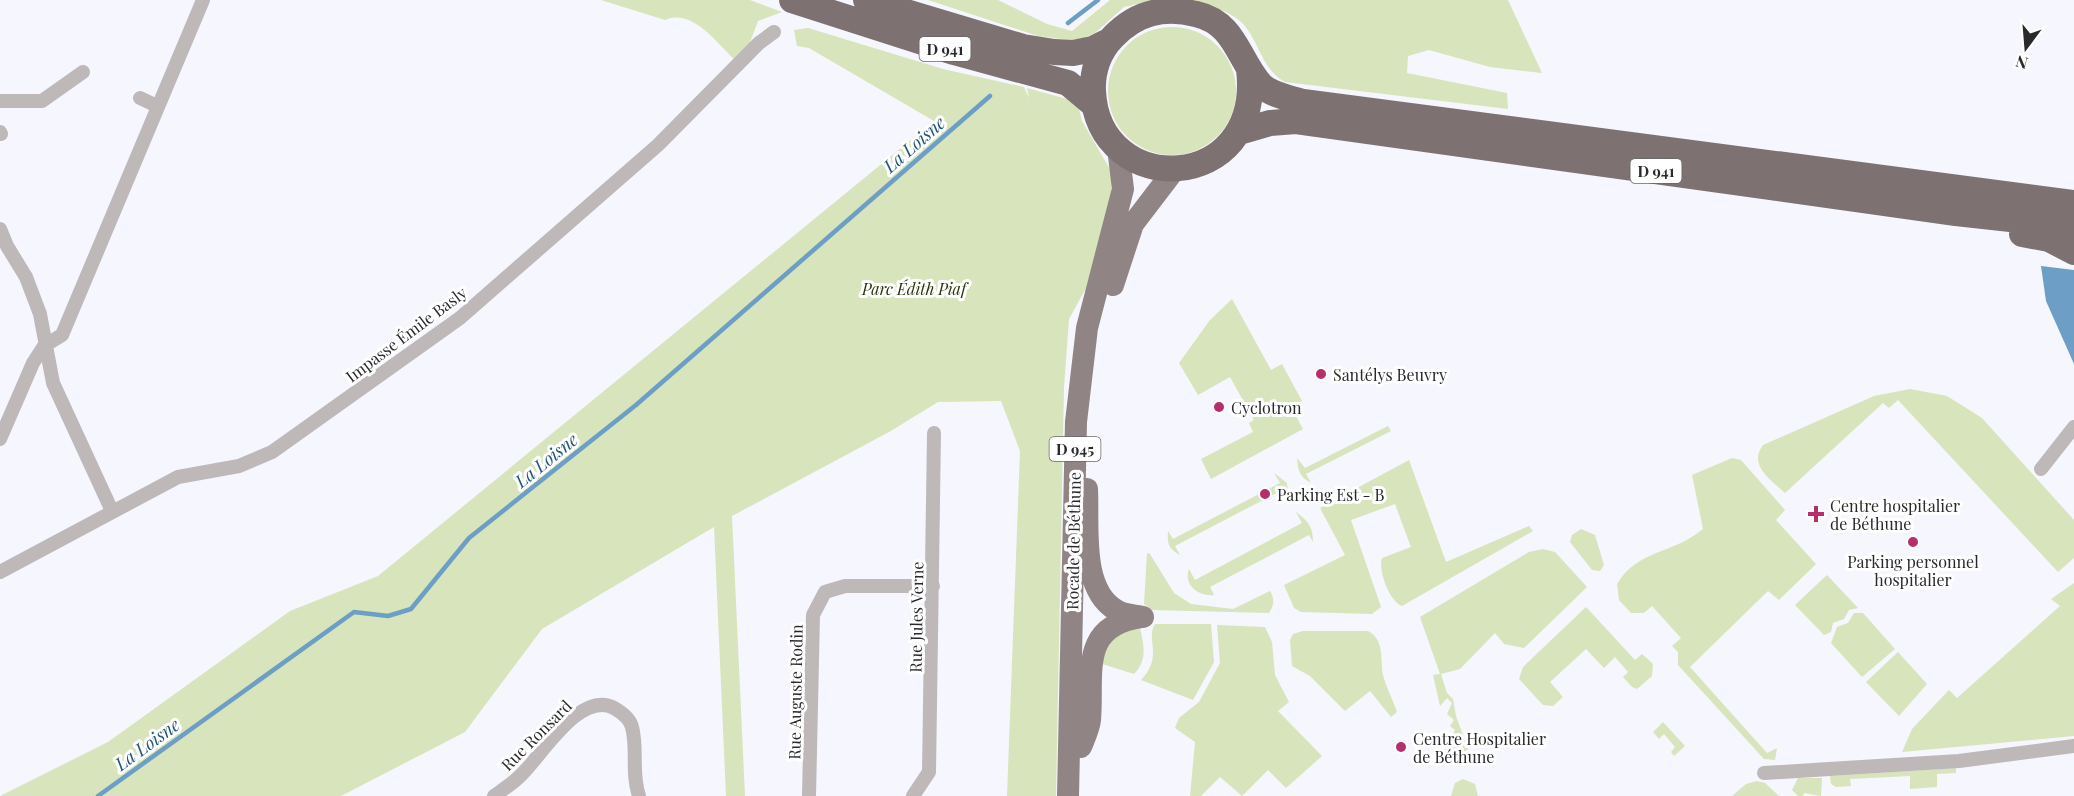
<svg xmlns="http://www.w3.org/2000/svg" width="2074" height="796" viewBox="0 0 2074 796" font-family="'Playfair Display',serif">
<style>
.green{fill:#d8e4bb}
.water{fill:#6c9ec6}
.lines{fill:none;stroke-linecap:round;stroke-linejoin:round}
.stream{stroke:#6c9ec6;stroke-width:4.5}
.street{stroke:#bfb8b8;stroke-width:14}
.primary{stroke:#908484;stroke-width:22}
.highway{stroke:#7e7171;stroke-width:26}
.poi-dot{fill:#b72e6c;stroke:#fff;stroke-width:2}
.labels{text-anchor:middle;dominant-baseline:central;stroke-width:6;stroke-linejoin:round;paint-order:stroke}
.shield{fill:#fff;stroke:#68686c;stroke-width:1.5}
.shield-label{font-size:15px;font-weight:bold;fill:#28282d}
.park-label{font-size:16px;font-style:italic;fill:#2a3408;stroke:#fff}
.street-label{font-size:16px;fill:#28282d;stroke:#fff}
.poi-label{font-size:16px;fill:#28282d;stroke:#fff;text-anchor:start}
.water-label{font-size:18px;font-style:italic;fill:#1d557d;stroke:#fff}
</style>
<rect width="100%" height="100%" fill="#f5f6fe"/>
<path class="green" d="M 601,0 L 750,0 L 782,12 L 758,21 L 749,45 L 734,59 C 716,42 692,8 665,20 Z
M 928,0 L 998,0 L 1047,24 L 1072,31 L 1110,0 L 1155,0 L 1124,7 L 1095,33 L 1084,38 L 1069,40 L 1038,36 Z
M 1185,0 L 1508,0 L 1542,73 L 1490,67 L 1429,50 L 1408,56 L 1407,73 L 1507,93 L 1508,109 L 1285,82 C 1262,69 1260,45 1245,26 C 1231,9 1204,5 1185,0 Z
M1108 91a64 64 0 1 1 128 0a64 64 0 1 1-128 0Z
M 808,28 L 943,69 L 1024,87 L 1029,98 L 1027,88 L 1067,99 L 1079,109 L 1082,121 L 1111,171 L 1112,182 L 1110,203 L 1086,288 L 1069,319 L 1064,387 L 1056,796 L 1007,796 L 1020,451 L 1001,401 L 938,402 L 889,432 L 732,516 L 745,796 L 726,796 L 714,527 L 542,629 L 465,732 L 341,796 L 0,796 L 108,742 L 290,611 L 378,576 L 934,121 L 809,48 L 797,46 L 794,30 Z
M 1232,299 L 1271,370 L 1282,364 L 1302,401 L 1291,407 L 1303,429 L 1211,479 L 1201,459 L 1253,432 L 1249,423 L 1254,420 L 1230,377 L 1198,395 L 1179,363 L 1210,320 Z
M 1910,389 L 1947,396 L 1982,418 L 2074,520 L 2074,558 L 2058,572 L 1898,400 L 1889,408 L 1883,403 L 1785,493 C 1770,479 1748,465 1763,445 L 1874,396 Z
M 1388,426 L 1391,431 L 1306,474 L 1311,483 C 1300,477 1298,471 1297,458 L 1305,468 Z
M 1732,458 L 1741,460 L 1785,510 L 1776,520 L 1816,564 L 1779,600 L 1768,591 L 1690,667 L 1767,753 L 1777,748 L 1775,760 L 1764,759 L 1678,665 L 1678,652 L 1672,646 L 1681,638 L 1652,606 L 1644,613 L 1631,613 L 1619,600 L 1617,584 C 1638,549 1674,554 1703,529 L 1692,475 Z
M 1409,460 L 1446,562 L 1529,526 L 1533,531 L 1402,606 C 1389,601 1378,570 1382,558 L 1411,547 L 1395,504 L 1351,520 L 1381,607 L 1372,614 L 1301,612 L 1294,608 L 1284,585 L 1345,555 L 1320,508 Z
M 1274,473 L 1287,483 L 1289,498 L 1282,490 L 1175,546 L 1180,555 C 1169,549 1167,544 1168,531 L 1173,539 L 1280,483 Z
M 1296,512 C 1309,522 1313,527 1313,542 L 1309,535 L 1210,587 L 1214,595 C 1199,597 1183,585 1189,569 L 1195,580 L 1302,523 Z
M 1581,529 L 1595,535 L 1604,565 L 1600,571 L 1592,570 L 1570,542 L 1572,535 Z
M 1543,549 L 1555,552 L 1587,587 L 1524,648 L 1504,644 L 1495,633 L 1460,669 L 1441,674 L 1447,693 L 1453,699 L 1456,716 L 1468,749 L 1459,755 L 1464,765 C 1453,765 1449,761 1446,751 L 1455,740 L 1451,737 L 1455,730 L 1450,726 L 1454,720 L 1447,714 L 1452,703 L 1447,698 L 1440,706 L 1433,675 L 1440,674 L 1420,617 L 1529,552 Z
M 1147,553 L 1150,554 L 1174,593 L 1191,604 L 1233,609 L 1270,591 C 1275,599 1274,605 1269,613 L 1152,610 L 1144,604 Z
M 1827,575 L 1858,608 L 1849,610 L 1844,619 L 1833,623 L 1831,632 L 1824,635 L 1795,605 Z
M 2074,583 L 2074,736 L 1902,752 L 1912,729 L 1949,690 L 1957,698 L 2060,606 L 2051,599 Z
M 1586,607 L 1635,660 L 1642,654 L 1653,664 L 1652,676 L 1637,689 L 1632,687 L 1623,677 L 1628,672 L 1615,657 L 1604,668 L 1586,649 L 1550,682 L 1563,697 L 1553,706 L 1543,705 L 1519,679 L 1523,667 Z
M 1854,613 L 1863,613 L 1895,649 L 1862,677 L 1831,643 L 1837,627 L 1848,623 Z
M 1139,624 C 1143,641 1149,659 1134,674 L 1096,662 L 1106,642 Z
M 1155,624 L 1211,624 L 1214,662 L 1193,700 L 1141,680 C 1164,656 1145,639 1155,624 Z
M 1217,625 L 1265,627 L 1272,642 L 1275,675 L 1289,702 L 1278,711 L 1322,756 L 1286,788 L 1268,770 L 1242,796 L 1220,777 L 1201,796 L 1190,796 L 1195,742 L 1175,728 L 1179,718 L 1199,702 L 1220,663 Z
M 1303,631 L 1368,631 C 1385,640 1380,659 1383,675 C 1386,687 1393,700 1397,712 L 1391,717 L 1370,691 L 1345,711 L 1310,676 L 1292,666 L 1290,640 L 1293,634 Z
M 1898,652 L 1927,684 L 1899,716 L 1866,682 Z
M 1663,722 L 1685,746 L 1674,756 L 1671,752 L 1675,747 L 1664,734 L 1659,739 L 1653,732 Z
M 1956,768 L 1956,773 L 1937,774 L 1937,787 L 1910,789 L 1910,776 L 1850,779 L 1851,786 L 1836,787 L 1831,784 L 1830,776 Z
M 1798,778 L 1822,778 L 1821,796 L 1804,793 L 1803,796 L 1798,796 L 1792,790 Z
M 1463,779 L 1475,784 L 1478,796 L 1451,796 L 1455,783 Z
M 1757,781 L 1765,783 L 1779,796 L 1732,796 L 1746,784 Z"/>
<path class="water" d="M 2041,266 L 2074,270 L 2074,364 L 2046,301 Z"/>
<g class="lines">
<path class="stream" d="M 1068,23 L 1098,0
M 98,796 L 354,612 L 388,616 L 411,609 L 469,538 L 636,405 L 990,96"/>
<path class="street" d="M 140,98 L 157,106
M 0,101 L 42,101 L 83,72
M 0,132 L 1,134
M 0,229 L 7,246 L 26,277 L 40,314 L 53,383 L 112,511
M 0,439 L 33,363 L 44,346 L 62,335 L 203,0
M 2041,469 L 2074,427
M 0,572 L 178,477 L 239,466 L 272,452 L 460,318 L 658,145 L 759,43 L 774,32
M 1764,773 L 1959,761 L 2074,746
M 494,796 C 504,789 515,782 523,773 C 543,753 581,690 614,708 C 621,712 630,719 632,727 C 638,749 631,772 639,796
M 809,796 L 813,615 L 825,592 L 845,586 L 933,586
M 913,796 L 929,772 L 934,433"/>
<path class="primary" d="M 1113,285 L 1133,224 L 1175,169
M 1087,489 C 1089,526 1080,589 1116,610 C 1123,615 1134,615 1143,617
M 1081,747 C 1084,739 1089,729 1090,720 C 1094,675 1078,626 1141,617
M 1068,796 L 1076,422 L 1087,328 L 1123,189 L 1118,148"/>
<path class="highway" d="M 792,0 L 954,52 L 1068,83 L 1093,104
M 866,0 L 1023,47 L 1054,52 L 1073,53 L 1093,49 L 1107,42
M 1249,69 C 1264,195 1098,200 1093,91 C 1092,71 1099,51 1113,37 C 1136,13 1163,6 1196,14 C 1236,23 1238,60 1261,85 C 1271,95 1290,98 1303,102 L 2074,203
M 1239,132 L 1270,123 L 1296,121 L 1956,213 L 2074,226
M 2022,234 L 2049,239 L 2074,252"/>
</g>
<g class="poi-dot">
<circle cx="1321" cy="374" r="6"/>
<circle cx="1219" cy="407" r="6"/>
<circle cx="1265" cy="494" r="6"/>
<path d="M1813 505h6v6h6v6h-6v6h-6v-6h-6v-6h6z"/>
<circle cx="1913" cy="542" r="6"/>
<circle cx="1401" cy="747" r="6"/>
</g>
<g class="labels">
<g class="shield">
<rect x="919.5" y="37" width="51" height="24" rx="4.5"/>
<rect x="1630.5" y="159" width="51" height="24" rx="4.5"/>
<rect x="1049.5" y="437" width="51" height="24" rx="4.5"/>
</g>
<g class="shield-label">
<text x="945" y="49">D 941</text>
<text x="1656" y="171">D 941</text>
<text x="1075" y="449">D 945</text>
</g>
<g class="park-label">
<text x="914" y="288">Parc Édith Piaf</text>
</g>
<g class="street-label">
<text transform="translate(406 334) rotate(-37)">Impasse Émile Basly</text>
<text transform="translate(1073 541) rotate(-89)">Rocade de Béthune</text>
<text transform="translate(916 617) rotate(-89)">Rue Jules Verne</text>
<text transform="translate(795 692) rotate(-89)">Rue Auguste Rodin</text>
<text transform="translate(536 735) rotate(-45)">Rue Ronsard</text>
</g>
<g class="poi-label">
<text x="1333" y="374">Santélys Beuvry</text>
<text x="1231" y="407">Cyclotron</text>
<text x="1277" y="494">Parking Est - B</text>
<text x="1830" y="505">Centre hospitalier<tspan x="1830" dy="18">de Béthune</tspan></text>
<text x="1913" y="561" text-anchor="middle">Parking personnel<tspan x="1913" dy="18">hospitalier</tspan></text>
<text x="1413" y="738">Centre Hospitalier<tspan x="1413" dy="18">de Béthune</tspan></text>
</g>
<g class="water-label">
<text transform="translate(914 144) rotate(-41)">La Loisne</text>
<text transform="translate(546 460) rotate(-39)">La Loisne</text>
<text transform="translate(147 744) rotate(-36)">La Loisne</text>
</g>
</g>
<g transform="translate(2026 48) rotate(196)" stroke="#ffffff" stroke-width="4.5" paint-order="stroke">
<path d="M0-4.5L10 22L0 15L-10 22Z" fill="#28282d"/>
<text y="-9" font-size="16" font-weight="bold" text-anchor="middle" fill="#28282d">N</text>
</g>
</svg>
